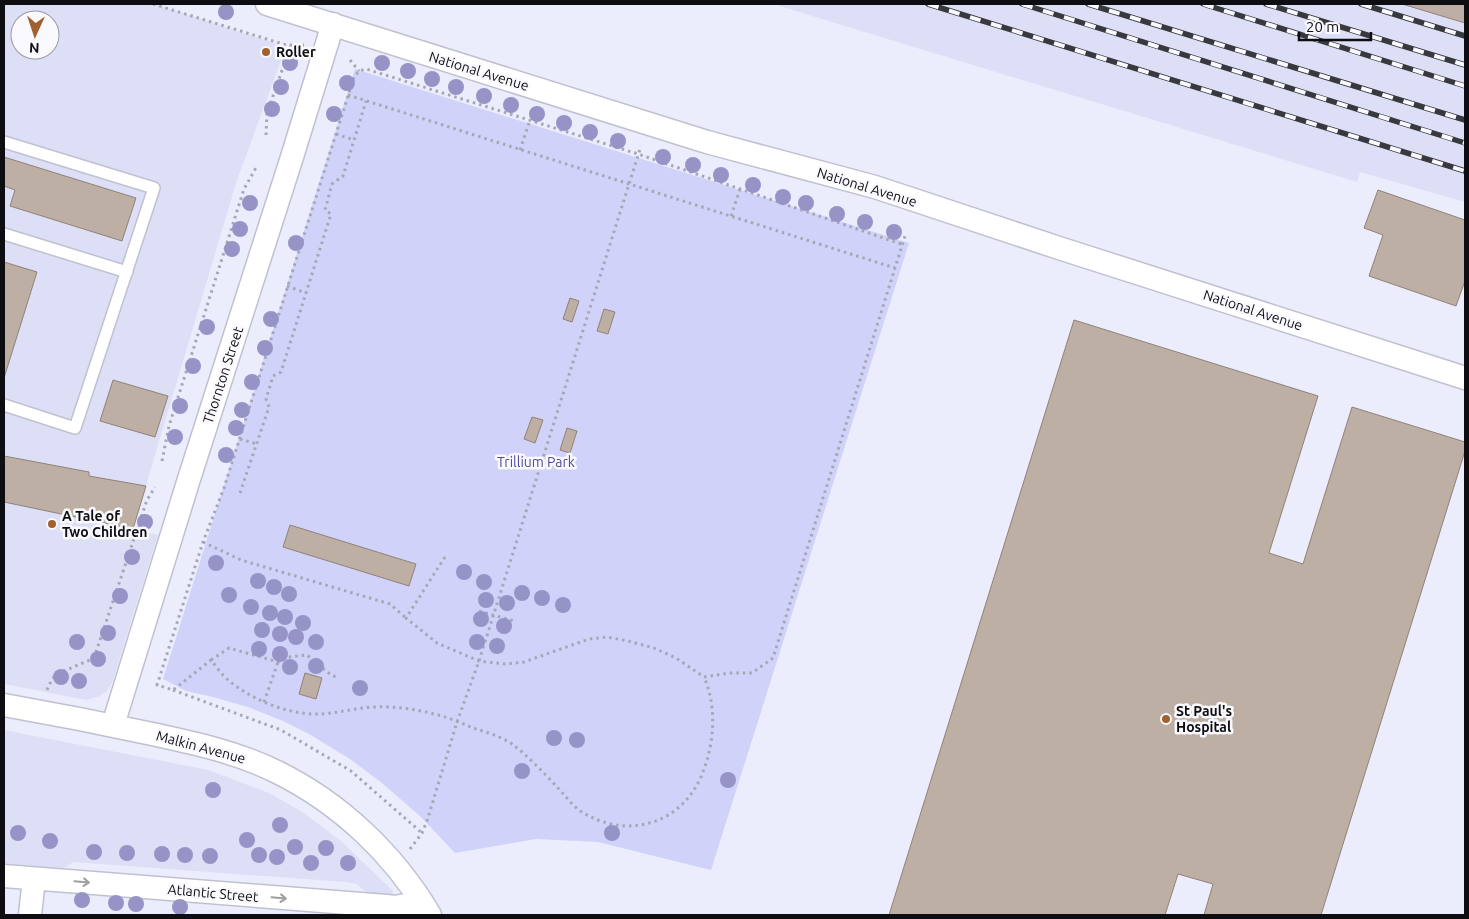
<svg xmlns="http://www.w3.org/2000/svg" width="1469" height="919" viewBox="0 0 1469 919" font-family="Ubuntu,sans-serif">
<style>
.built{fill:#dddff6;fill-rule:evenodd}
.green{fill:#d0d2fa}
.building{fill:#beafa5;stroke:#908279}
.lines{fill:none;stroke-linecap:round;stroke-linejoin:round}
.service-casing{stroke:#c0c1d0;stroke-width:14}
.minor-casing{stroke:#c0c1d0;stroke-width:25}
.path{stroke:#a6a7b4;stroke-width:3;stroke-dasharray:2.5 4;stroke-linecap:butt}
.service{stroke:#fff;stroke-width:11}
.minor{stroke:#fff;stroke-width:22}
.rail-casing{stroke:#38383f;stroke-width:5.5}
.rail{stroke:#fafafe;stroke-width:4;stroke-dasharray:11;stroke-linecap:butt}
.tree{fill:#9693c7}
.oneway{stroke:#9e9ea0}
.poi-dot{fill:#a3602f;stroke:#fafafe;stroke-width:2}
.labels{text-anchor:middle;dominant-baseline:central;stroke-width:5;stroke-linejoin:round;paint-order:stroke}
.poi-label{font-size:14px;font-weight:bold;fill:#0d0d12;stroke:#fafafe;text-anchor:start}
.street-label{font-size:14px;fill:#0d0d12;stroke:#fafafe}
.park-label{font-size:14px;fill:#504b9c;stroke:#fafafe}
</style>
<rect width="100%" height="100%" fill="#ebecfc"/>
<path class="built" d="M 4,4 L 155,4 L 286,47 L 237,180 L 133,529 L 158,535 L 112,683 L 106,692 L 100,696 L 86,700 L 4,684 ZM 20,20 L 50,20 L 50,50 L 20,50 Z
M 773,4 L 1402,4 L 1465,23 L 1465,202 L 1360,172 L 1357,182 Z
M 4,730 L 208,770 L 269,793 L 304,813 L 342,842 L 393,891 L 393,897 L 369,895 L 357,884 L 346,882 L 73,862 L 64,868 L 7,864 L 4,862 Z"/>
<path class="green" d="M 355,69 L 909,243 L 711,870 L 598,842 L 536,839 L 455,853 L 421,817 L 382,783 L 350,759 L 309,734 L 283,721 L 248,707 L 213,697 L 186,691 L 163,679 Z"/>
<path class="building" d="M 1402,4 L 1465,4 L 1465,23 Z
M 4,157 L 136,198 L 122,241 L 10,206 L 15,190 L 4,186 Z
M 1378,190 L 1465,220 L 1465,281 L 1456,306 L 1369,276 L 1383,235 L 1364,228 Z
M 4,262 L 37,272 L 4,378 Z
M 570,298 L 579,301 L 572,322 L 563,319 Z
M 604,309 L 615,312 L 608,334 L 597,331 Z
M 1074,320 L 1318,396 L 1269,553 L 1303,564 L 1352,407 L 1465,442 L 1465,451 L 1321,915 L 1204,915 L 1213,884 L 1178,874 L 1165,915 L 889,915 Z
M 113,380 L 168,396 L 155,437 L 100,421 Z
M 532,417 L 543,420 L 535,443 L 524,439 Z
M 567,428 L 577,431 L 570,453 L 560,450 Z
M 4,456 L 89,472 L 89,476 L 146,486 L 133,529 L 4,502 Z
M 290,525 L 416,564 L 409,586 L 283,547 Z
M 305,673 L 322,678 L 316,699 L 299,694 Z"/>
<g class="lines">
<g class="service-casing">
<path id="service" d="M 4,142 L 154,188 L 75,428 L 4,405
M 4,234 L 127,272"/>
</g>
<g class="minor-casing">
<path id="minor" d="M 267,4 L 707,142 L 875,187 L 1062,249 L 1465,378
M 4,705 C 55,714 106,724 157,735 C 198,744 239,753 277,772 C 340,803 394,854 430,915
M 113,725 L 189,479 L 292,157 L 333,24
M 4,876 L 386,906 L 395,907 L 422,902
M 30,915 L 34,879"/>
</g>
<path class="path" d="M 153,4 L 286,45 L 304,45
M 350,60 L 359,71
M 348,95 L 895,268
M 336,134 L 354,140
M 266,135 L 267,113 L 291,45
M 520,150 L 530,120
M 731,216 L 740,189
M 901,244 L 638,154 L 366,69 L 359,71 L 354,77 L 224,488 L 203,542 L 157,685 L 173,690 L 211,660 C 216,666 221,674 228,680 C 250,698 281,712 311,714 C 332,715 353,708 374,707 C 394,706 415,709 434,714 C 448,717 461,723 473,728 C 486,732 500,736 512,744 C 527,755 545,774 558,788 C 566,796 572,806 582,812 C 625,839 678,826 700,779 C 714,748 718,709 704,677 L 729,673 L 752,673 L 773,658 L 905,236
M 287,286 L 306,293
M 240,439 L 257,444
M 162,461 L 169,426 L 244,189 L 257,166
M 240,493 L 269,407 L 266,399 L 273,376 L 281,372 L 331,214 L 325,210 L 332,184 L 343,176 L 366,101
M 203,542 L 241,560 L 390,604 L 406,618
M 445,557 L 406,618 L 437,643 L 479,661 L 487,662 L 506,664 L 524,662 L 589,639 L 607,637 L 628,641 L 654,648 L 676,658 L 704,677
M 479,611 L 514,621
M 211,660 L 229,648 L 278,662 L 288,657 L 307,655 L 331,675 L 339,678
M 47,690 L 52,679 L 57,674 L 92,659 L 96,652 L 147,500 L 155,487
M 173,690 L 281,730 L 351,771 L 422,833
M 264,702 L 278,662
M 410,849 L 422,833 L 427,821 L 457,722 L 479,661 L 641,146"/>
<use href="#service" class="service"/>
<use href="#minor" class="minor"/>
<g class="rail-casing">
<path id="rail" d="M 928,4 L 1465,171
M 1022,4 L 1465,143
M 1088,4 L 1465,120
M 1203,4 L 1465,86
M 1266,4 L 1465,65
M 1361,4 L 1465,36"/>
</g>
<use href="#rail" class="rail"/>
</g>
<g class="tree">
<circle cx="226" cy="12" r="8"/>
<circle cx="290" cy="63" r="8"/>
<circle cx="382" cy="63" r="8"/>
<circle cx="408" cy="71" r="8"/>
<circle cx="432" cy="79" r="8"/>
<circle cx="347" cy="83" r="8"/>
<circle cx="281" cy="87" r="8"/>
<circle cx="456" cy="87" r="8"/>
<circle cx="484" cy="96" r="8"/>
<circle cx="511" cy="105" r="8"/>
<circle cx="272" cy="109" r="8"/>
<circle cx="334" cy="114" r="8"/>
<circle cx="537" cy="114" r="8"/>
<circle cx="564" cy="123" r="8"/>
<circle cx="590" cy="132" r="8"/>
<circle cx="618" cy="141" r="8"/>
<circle cx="663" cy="157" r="8"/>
<circle cx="693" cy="165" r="8"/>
<circle cx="721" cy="175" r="8"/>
<circle cx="753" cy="185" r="8"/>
<circle cx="783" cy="197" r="8"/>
<circle cx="250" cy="203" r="8"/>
<circle cx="806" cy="203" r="8"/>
<circle cx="837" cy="214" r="8"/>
<circle cx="865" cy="222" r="8"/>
<circle cx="240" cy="229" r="8"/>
<circle cx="894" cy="232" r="8"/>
<circle cx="296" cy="243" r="8"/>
<circle cx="232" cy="249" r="8"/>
<circle cx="271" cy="319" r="8"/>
<circle cx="207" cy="327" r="8"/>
<circle cx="265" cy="348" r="8"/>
<circle cx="193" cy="366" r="8"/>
<circle cx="252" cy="382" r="8"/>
<circle cx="180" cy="406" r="8"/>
<circle cx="242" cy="410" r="8"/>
<circle cx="236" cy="428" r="8"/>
<circle cx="175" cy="437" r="8"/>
<circle cx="226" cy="455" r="8"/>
<circle cx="145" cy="522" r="8"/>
<circle cx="132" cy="557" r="8"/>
<circle cx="216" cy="563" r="8"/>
<circle cx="464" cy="572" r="8"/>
<circle cx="258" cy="581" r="8"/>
<circle cx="484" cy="582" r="8"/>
<circle cx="274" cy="587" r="8"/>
<circle cx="522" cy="593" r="8"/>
<circle cx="289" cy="594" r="8"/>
<circle cx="229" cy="595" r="8"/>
<circle cx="120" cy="596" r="8"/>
<circle cx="542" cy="598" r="8"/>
<circle cx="486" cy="600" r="8"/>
<circle cx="507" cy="603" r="8"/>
<circle cx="563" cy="605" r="8"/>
<circle cx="251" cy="607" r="8"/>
<circle cx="270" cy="613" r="8"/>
<circle cx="285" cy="617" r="8"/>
<circle cx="481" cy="619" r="8"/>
<circle cx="303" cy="623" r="8"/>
<circle cx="504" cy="626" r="8"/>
<circle cx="262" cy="630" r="8"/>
<circle cx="108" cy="633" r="8"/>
<circle cx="280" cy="634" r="8"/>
<circle cx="296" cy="637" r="8"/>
<circle cx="77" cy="642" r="8"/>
<circle cx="316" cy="642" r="8"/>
<circle cx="477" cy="642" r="8"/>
<circle cx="497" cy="646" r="8"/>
<circle cx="259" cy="649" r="8"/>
<circle cx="280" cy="654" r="8"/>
<circle cx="98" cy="659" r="8"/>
<circle cx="316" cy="666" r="8"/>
<circle cx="290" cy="667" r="8"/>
<circle cx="61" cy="677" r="8"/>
<circle cx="79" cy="681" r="8"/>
<circle cx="360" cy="688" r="8"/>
<circle cx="554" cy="738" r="8"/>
<circle cx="577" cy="740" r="8"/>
<circle cx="522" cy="771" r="8"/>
<circle cx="728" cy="780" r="8"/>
<circle cx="213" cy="790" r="8"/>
<circle cx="280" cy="825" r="8"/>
<circle cx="18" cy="833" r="8"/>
<circle cx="612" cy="833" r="8"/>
<circle cx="247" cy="840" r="8"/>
<circle cx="50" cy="841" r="8"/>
<circle cx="295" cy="847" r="8"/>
<circle cx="326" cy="848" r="8"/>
<circle cx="94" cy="852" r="8"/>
<circle cx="127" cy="853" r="8"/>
<circle cx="162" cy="854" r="8"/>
<circle cx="185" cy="855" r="8"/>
<circle cx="259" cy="855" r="8"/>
<circle cx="210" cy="856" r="8"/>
<circle cx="277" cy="857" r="8"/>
<circle cx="311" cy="863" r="8"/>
<circle cx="348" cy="863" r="8"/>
<circle cx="82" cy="900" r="8"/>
<circle cx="116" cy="903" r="8"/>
<circle cx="136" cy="904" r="8"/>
<circle cx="180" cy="907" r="8"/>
</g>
<defs><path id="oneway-shaft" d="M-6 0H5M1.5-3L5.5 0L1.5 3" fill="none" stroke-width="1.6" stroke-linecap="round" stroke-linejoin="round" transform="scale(1.25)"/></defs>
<g class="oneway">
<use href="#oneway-shaft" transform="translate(82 882) rotate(5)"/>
<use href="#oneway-shaft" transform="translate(279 898) rotate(5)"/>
</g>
<g class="poi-dot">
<circle cx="266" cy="52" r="5"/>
<circle cx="52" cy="524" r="5"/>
<circle cx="1166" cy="719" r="5"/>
</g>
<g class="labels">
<g class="poi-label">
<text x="276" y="52">Roller</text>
<text x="62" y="516">A Tale of<tspan x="62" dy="16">Two Children</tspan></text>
<text x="1176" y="711">St Paul's<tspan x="1176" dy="16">Hospital</tspan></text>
</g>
<g class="street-label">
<text transform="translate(479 71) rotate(17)">National Avenue</text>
<text transform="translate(867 187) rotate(17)">National Avenue</text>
<text transform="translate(1253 310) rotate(18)">National Avenue</text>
<text transform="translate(223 375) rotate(-72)">Thornton Street</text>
<text transform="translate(201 747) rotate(15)">Malkin Avenue</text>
<text transform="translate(213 893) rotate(5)">Atlantic Street</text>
</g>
<g class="park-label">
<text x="536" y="462">Trillium Park</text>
</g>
</g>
<rect width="1469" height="919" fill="none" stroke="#0d0d12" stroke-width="10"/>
<g transform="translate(35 35) rotate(183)"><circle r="24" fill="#fafafe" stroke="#9b9ba0"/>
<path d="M0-4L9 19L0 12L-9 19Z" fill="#a3602f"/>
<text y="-8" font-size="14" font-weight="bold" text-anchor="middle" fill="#0d0d12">N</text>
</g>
<path d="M1299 32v8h72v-8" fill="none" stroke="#0d0d12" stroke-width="2.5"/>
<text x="1306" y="32" font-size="15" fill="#0d0d12" stroke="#fafafe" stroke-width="4" paint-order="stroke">20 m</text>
</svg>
